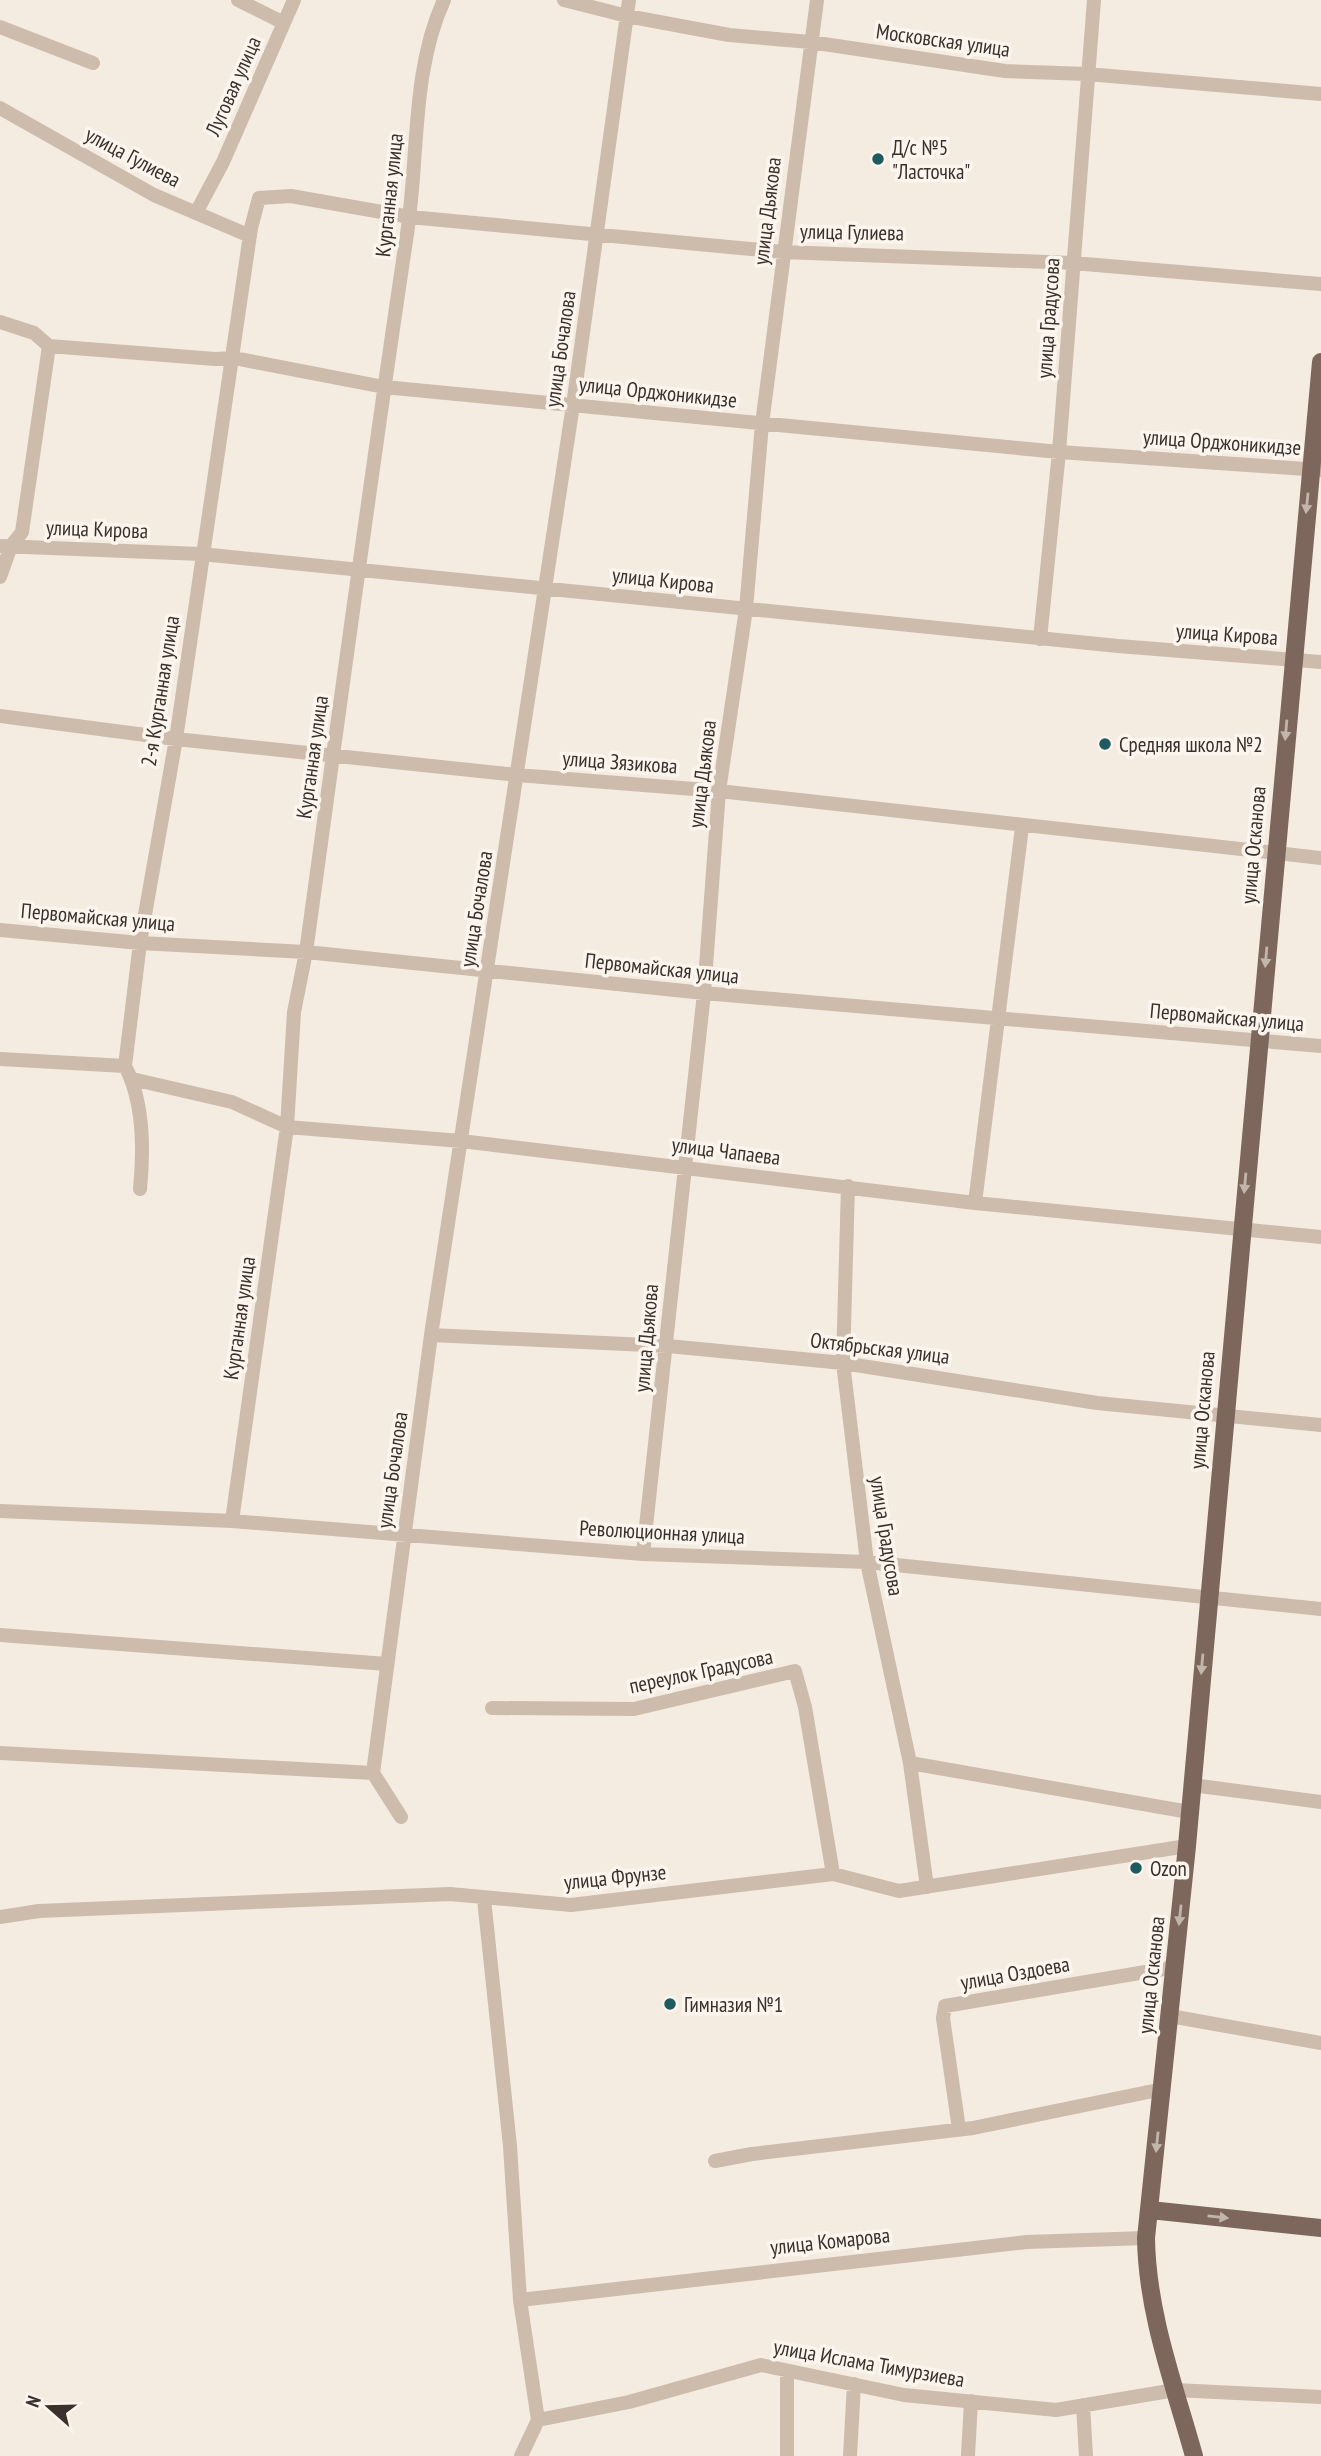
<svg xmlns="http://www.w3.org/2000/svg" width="1321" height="2456" viewBox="0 0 1321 2456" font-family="'PT Sans Narrow',sans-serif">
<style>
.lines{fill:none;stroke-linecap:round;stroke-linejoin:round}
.minor{stroke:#cdbbac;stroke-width:14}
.major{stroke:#7d675c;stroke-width:18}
.oneway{fill:#c2b5ac}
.poi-dot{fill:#1f5a5e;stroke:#fbf5ee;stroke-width:2.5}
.labels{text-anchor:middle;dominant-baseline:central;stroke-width:7;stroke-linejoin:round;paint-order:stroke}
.street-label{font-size:21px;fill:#3b302b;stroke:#fbf5ee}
.poi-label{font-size:21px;fill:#3b302b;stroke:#fbf5ee;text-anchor:start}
</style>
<rect width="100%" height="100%" fill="#f4ebe1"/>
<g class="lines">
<path class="minor" d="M 238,0 L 284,23
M 564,0 L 627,16 L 729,35 L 810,42 L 1005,71 L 1087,74 L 1321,94
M 0,27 L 93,63
M 0,108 L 154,195 L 250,236
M 197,211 L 223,162 L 294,0
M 0,322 L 34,333 L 49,346 L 215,359 L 234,358 L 384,387 L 1059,452 L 1321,470
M 0,546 L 201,554 L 1118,646 L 1321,662
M 0,577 L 11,546 L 22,532 L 49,346
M 1040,639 L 1059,452 L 1094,0
M 0,716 L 176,739 L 517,775 L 719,791 L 1321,858
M 0,930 L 140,943 L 306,952 L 704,993 L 1321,1046
M 0,1059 L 125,1066
M 132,1079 L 232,1102 L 287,1127 L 461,1141 L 975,1203 L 1321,1237
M 848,1186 L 843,1363 L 867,1562 L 910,1763 L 927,1887
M 140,1189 C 144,1149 144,1102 125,1066 L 140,943 L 176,739 L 251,228 L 259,198 L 291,196 L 410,217 L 783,252 L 1073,263 L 1321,284
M 975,1203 L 1022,827
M 431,1335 L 668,1346 L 843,1363 L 1097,1403 L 1321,1425
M 0,1511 L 232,1521 L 643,1554 L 867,1562 L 1321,1609
M 232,1521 L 287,1127 L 294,1012 L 306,952 C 339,713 371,473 407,234 C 419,157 411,72 444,0
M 643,1554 L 704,993 L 719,791 L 746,609 L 762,424 L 817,0
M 0,1635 L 387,1664
M 492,1708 L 634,1709 L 795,1671 L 805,1707 L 833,1874
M 0,1753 L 373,1773
M 910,1763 L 1189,1812
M 1192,1785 L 1321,1802
M 401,1817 L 373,1773 L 431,1335 L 573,405 L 629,0
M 484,1899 L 510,2146 L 520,2300 L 538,2420
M 0,1917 L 39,1911 L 450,1894 L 571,1905 L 833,1874 L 899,1891 L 1187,1846
M 1170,2016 L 1321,2043
M 959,2129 L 943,2018 L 945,2006 L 1175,1967
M 715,2161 L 752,2154 L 973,2128 L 1163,2089
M 520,2300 L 1027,2242 L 1146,2238
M 1083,2405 L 1086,2456
M 538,2420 L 629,2402 L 761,2365 L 904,2395 L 1056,2410 L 1175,2390 L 1321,2397
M 521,2456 L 538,2420
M 787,2456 L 787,2371
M 850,2456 L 854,2384
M 968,2456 L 971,2401"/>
<path class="major" d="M 1150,2210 L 1321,2228
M 1194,2456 C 1174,2384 1147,2313 1146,2238 L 1187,1846 L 1321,362"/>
</g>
<defs><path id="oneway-solid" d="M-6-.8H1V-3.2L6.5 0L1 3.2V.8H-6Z" transform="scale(1.75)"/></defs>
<g class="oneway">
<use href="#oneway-solid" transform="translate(1307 503) rotate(96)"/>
<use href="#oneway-solid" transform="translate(1286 730) rotate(95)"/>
<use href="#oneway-solid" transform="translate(1266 957) rotate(95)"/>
<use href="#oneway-solid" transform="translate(1245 1183) rotate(95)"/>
<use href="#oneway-solid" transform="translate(1202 1664) rotate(95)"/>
<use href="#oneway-solid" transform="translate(1180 1915) rotate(96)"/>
<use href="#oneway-solid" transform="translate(1157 2142) rotate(96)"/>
<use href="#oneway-solid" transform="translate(1218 2217) rotate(6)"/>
</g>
<g class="poi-dot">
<circle cx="878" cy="159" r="7"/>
<circle cx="1105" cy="744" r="7"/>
<circle cx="1136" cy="1868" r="7"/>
<circle cx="670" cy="2004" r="7"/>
</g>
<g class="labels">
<g class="street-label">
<text transform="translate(943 40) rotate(8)">Московская улица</text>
<text transform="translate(233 86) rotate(-66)">Луговая улица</text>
<text transform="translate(133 157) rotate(28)">улица Гулиева</text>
<text transform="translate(389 195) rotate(-84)">Курганная улица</text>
<text transform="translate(767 211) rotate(-83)">улица Дьякова</text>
<text transform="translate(852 232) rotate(1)">улица Гулиева</text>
<text transform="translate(1048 318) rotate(-86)">улица Градусова</text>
<text transform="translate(560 349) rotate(-82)">улица Бочалова</text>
<text transform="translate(658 392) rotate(6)">улица Орджоникидзе</text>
<text transform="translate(1222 442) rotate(4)">улица Орджоникидзе</text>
<text transform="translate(97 529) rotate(2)">улица Кирова</text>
<text transform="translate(663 580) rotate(6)">улица Кирова</text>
<text transform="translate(1227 634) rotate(4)">улица Кирова</text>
<text transform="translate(160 691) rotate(-81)">2-я Курганная улица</text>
<text transform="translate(312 757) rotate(-82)">Курганная улица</text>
<text transform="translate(620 762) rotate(4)">улица Зязикова</text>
<text transform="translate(702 774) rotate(-83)">улица Дьякова</text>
<text transform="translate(1253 845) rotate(-85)">улица Осканова</text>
<text transform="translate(476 909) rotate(-81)">улица Бочалова</text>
<text transform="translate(98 917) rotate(5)">Первомайская улица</text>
<text transform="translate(662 968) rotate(6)">Первомайская улица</text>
<text transform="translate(1227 1017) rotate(5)">Первомайская улица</text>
<text transform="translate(726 1151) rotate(7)">улица Чапаева</text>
<text transform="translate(239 1318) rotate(-82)">Курганная улица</text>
<text transform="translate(646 1338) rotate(-85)">улица Дьякова</text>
<text transform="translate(880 1348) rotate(7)">Октябрьская улица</text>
<text transform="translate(1202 1410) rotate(-85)">улица Осканова</text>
<text transform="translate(392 1470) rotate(-82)">улица Бочалова</text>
<text transform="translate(662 1532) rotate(3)">Революционная улица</text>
<text transform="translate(887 1536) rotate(81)">улица Градусова</text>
<text transform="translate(701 1671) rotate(-12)">переулок Градусова</text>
<text transform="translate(615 1877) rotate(-6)">улица Фрунзе</text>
<text transform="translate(1015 1973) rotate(-10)">улица Оздоева</text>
<text transform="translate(1151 1975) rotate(-84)">улица Осканова</text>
<text transform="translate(830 2241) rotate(-6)">улица Комарова</text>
<text transform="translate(869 2363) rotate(10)">улица Ислама Тимурзиева</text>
</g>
<g class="poi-label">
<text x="892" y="147">Д/с №5<tspan x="892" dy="24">"Ласточка"</tspan></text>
<text x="1119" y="744">Средняя школа №2</text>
<text x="1150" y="1868">Ozon</text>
<text x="684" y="2004">Гимназия №1</text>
</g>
</g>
<g transform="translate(49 2407) rotate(290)" stroke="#fbf5ee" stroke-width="5" paint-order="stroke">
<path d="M0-5L12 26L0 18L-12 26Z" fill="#3b302b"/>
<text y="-10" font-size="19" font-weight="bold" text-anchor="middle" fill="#3b302b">N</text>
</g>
</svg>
